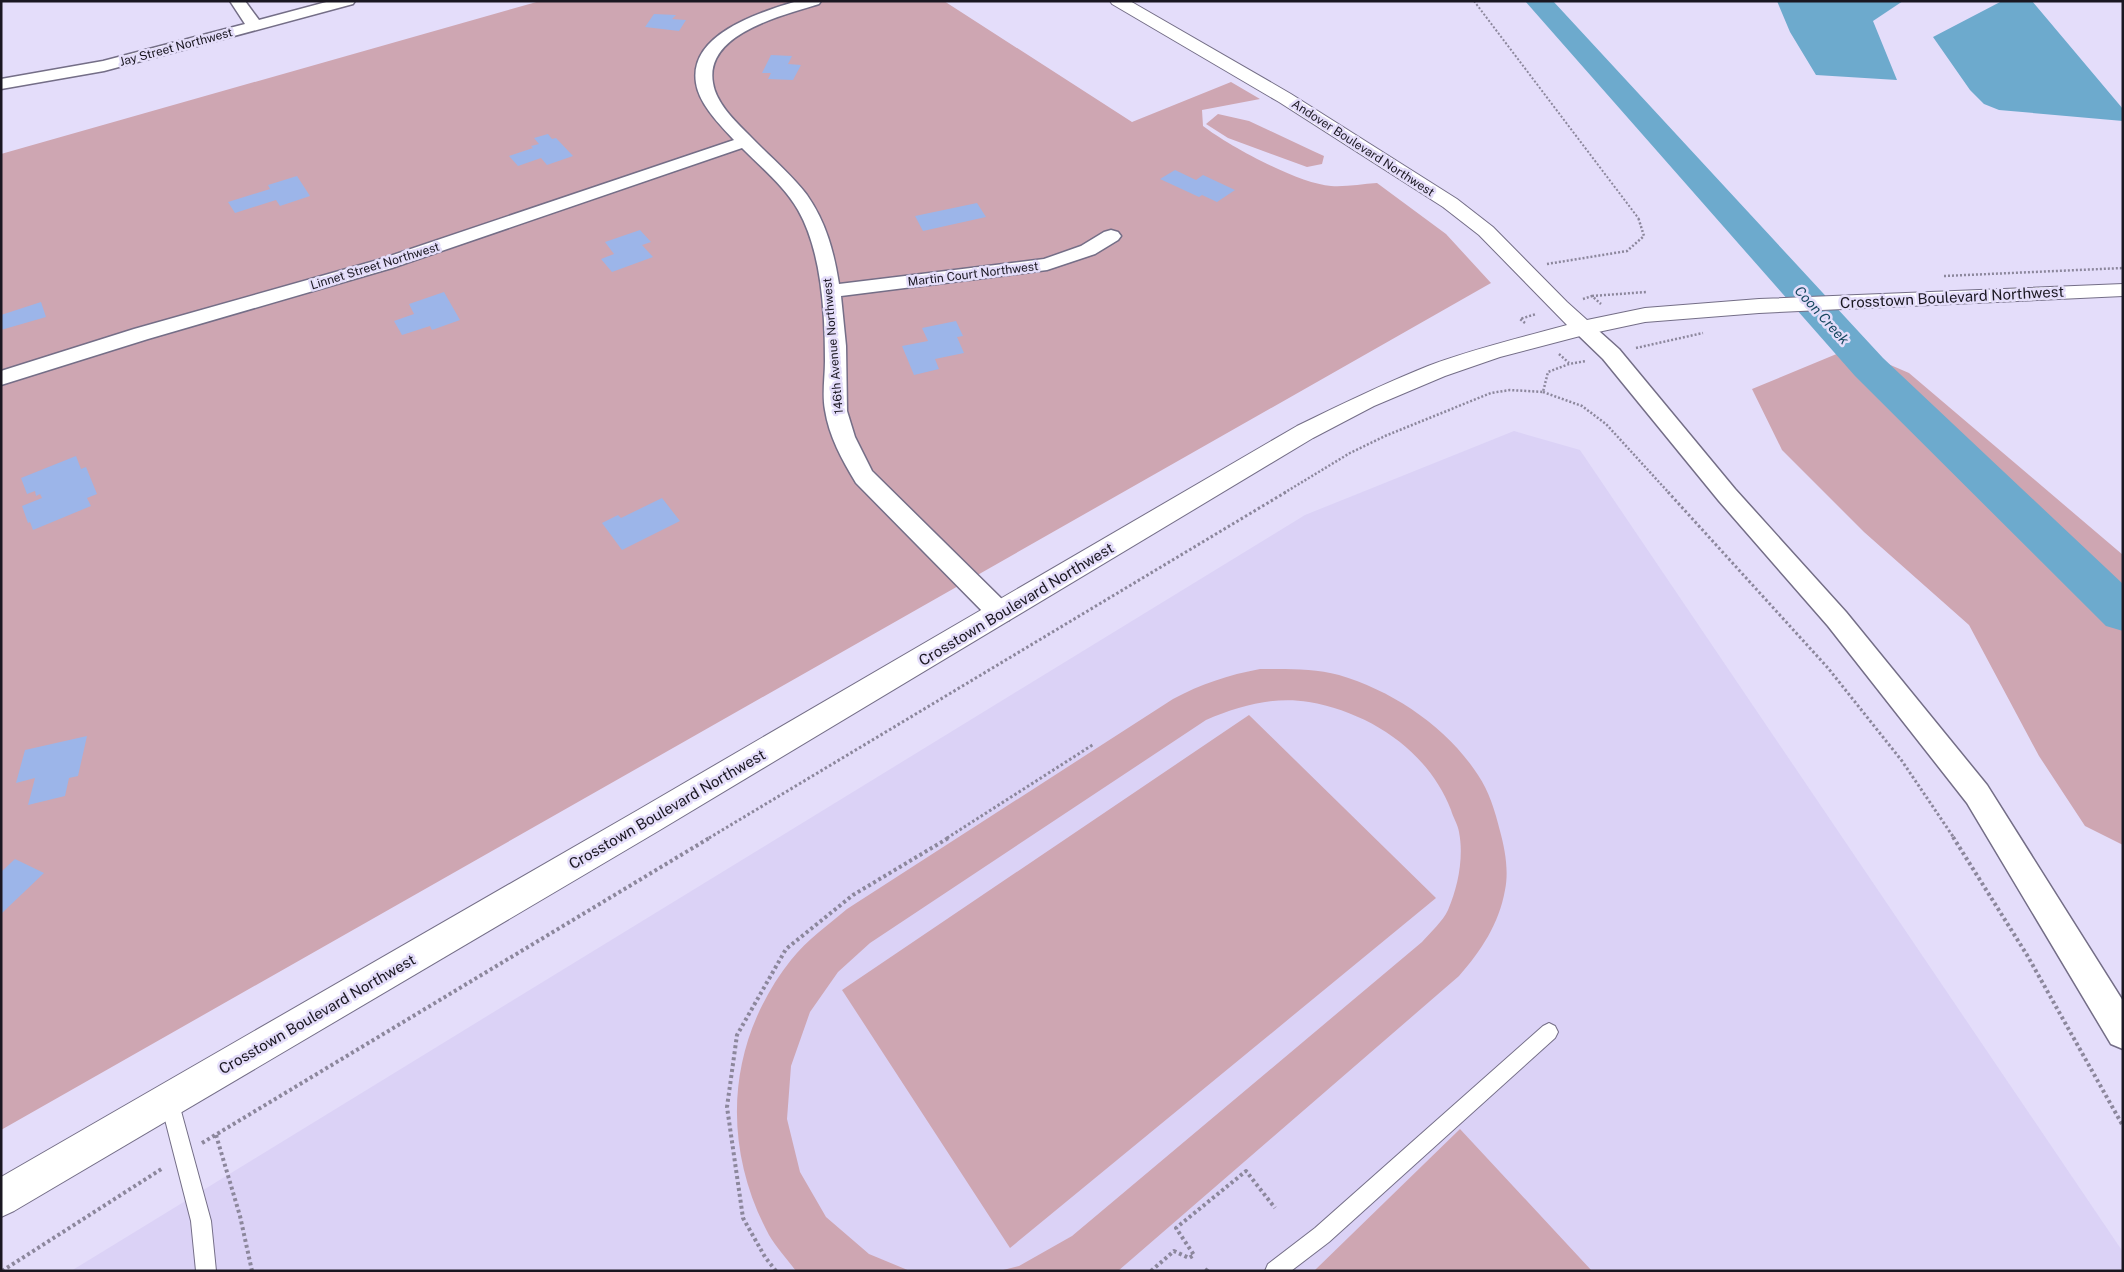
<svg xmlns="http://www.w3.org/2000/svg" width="2124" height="1272" viewBox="0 0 2124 1272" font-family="'Public Sans',sans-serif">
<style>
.built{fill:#dbd2f6}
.green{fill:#cea6b2}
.water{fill:#6daacd}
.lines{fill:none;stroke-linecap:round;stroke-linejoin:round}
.river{fill:#6daacd;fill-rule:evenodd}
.building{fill:#9cb5e9}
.service-casing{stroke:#746e87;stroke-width:2}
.minor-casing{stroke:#746e87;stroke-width:3}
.tertiary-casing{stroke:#746e87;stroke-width:2}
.path-far3{stroke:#8c879c;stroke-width:2;stroke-dasharray:2 2;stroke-linecap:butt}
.path-far2{stroke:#8c879c;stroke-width:2.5;stroke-dasharray:2 2;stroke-linecap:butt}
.path-far1{stroke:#8c879c;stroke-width:3;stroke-dasharray:2.5 2.5;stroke-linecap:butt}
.path{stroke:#8c879c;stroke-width:4;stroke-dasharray:3 3;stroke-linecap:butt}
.service{fill:#fff;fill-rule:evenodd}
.minor{fill:#fff;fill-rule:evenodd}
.tertiary{fill:#fff;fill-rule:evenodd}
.labels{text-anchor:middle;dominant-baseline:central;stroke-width:5;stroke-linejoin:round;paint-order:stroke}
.far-street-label{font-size:12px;fill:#1a1721;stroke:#e4ddfa}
.far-water-label{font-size:14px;font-style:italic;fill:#174860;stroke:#e4ddfa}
.street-label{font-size:15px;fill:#1a1721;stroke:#e4ddfa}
</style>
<rect width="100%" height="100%" fill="#e4ddfa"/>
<path class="built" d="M 1514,431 L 1580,450 L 2123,1252 L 2123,1271 L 71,1271 L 1305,515 Z"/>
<path class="green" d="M 540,1 L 944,1 L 1132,122 L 1231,82 L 1260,99 L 1202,110 L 1203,126 C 1229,146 1299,184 1331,186 C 1346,187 1362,184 1377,183 L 1446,234 L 1491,283 L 1,1130 L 1,154 Z
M 1218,114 L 1249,121 L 1313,151 L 1324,156 L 1322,164 L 1307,167 L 1228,138 L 1206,124 Z
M 1851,348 L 1909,373 L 2123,555 L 2123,845 L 2085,826 L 2039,756 L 1969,625 L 1864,532 L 1782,450 L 1752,389 Z
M 1260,669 C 1286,669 1313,668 1339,675 C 1393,691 1447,727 1478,775 C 1489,791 1495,811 1500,831 C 1505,849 1509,871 1505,890 C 1499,924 1481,951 1459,976 L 1118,1271 L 999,1271 L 1019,1266 L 1072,1236 L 1422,942 C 1430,933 1443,921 1448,910 C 1458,887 1464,857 1459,832 C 1458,825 1453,817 1451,810 C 1428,751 1371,713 1309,702 C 1273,696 1239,706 1206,720 L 870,943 L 838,972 L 810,1012 L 791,1066 L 787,1119 L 800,1172 L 826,1217 L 869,1254 L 910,1271 L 796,1271 C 787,1259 776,1247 769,1235 C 720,1144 727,1041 791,960 C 807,940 828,925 847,909 L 1173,699 C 1201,684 1228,675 1260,669 Z
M 1249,715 L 1436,898 L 1010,1248 L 842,990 Z
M 1460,1129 L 1592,1271 L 1314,1271 Z"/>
<path class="water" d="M 1777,1 L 1903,1 L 1873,21 L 1897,80 L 1816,75 L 1790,32 Z
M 2002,1 L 2032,1 L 2123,109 L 2123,121 L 1999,110 L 1984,104 L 1970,90 L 1933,37 Z"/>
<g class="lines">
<path class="river" d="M 1525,1 L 1553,1 L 1883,358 L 2123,584 L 2123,631 L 2106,626 L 1855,376 Z"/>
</g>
<path class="building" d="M 654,14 L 676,15 L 672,19 L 686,20 L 679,31 L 645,27 Z
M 771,55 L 792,56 L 788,64 L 801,65 L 793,80 L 768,79 L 771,73 L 762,73 Z
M 548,134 L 552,139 L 556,138 L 573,156 L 547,165 L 541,158 L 518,166 L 509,156 L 533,148 L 531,146 L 539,144 L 534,138 Z
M 1175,170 L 1196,180 L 1203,175 L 1235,190 L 1217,202 L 1202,195 L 1199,197 L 1160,179 Z
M 297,176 L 310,196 L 280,206 L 276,200 L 235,213 L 228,202 L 270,189 L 268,185 Z
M 977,203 L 986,217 L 923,231 L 915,216 Z
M 640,230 L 651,242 L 642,245 L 653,257 L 612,272 L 601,259 L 614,254 L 605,242 Z
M 444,292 L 460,320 L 432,330 L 430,326 L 402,335 L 394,321 L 414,314 L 409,304 Z
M 41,302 L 46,317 L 1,330 L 1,315 Z
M 956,321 L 963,336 L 957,337 L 964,353 L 935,359 L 939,369 L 914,375 L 902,346 L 928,341 L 922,328 Z
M 76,456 L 81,469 L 86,467 L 97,494 L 87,498 L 91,506 L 33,530 L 30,522 L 28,523 L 22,506 L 42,498 L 40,494 L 36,496 L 35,491 L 27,494 L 21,478 Z
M 662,498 L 680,521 L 622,550 L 602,523 L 618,515 L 621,518 Z
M 87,736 L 78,776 L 69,778 L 65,796 L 28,805 L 35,778 L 16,783 L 25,750 Z
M 15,859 L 44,873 L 1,914 L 1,872 Z"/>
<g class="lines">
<g class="service-casing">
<path id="service" d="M 1549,1023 L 1555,1026 L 1558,1032 L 1555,1038 L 1329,1242 L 1291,1271 L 1265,1271 L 1268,1264 L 1315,1228 L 1543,1026 Z
M 169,1091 L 175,1094 L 178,1100 L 211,1221 L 216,1271 L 196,1271 L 191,1221 L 160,1100 L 163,1094 Z"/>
</g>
<g class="minor-casing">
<path id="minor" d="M 230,1 L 245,1 L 259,20 L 330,1 L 355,1 L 353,4 L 104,71 L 1,89 L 1,79 L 103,61 L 245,24 Z
M 797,1 L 821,1 L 819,4 C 785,15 704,33 713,83 C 716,103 735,121 749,135 C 768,155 790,173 807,195 C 826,222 834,252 839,284 L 1044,259 L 1081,246 L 1104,232 L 1111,230 L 1118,232 L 1121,236 L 1118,240 L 1095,254 L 1047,270 L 841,296 L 846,346 L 847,411 L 855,437 L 872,471 L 1009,606 L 1013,613 L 1009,620 L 1000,623 L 991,620 L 856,483 C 842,460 829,436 825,410 C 822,394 825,377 825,361 C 825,314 822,252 798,210 C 784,186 762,168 742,148 L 392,268 L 148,339 L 1,385 L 1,371 L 134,329 L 378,260 L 734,140 C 720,125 699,104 696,83 C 688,33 762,12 797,1 Z
M 1583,322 L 1590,323 L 1619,349 L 1735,489 L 1846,612 L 1987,785 L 2123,1001 L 2123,1049 L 2111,1044 L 1967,803 L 1828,626 L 1719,501 L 1603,359 L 1576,333 L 1573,328 L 1576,323 Z"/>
</g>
<g class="tertiary-casing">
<path id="tertiary" d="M 1110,1 L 1130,1 L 1291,94 L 1457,199 L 1493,227 L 1567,302 L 1587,320 L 1645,308 L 1759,299 L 2123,284 L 2123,296 L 1759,313 L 1645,322 L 1584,335 L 1500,357 L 1445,376 L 1374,406 L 1313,438 L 660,830 L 14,1211 L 1,1217 L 1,1177 L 638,810 L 1297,426 C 1340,405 1383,384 1428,366 C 1473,349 1520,338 1567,325 L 1479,235 L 1443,207 L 1279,102 L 1112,4 Z"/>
</g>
<path class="path-far3" d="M 1474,1 L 1639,219"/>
<path class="path-far2" d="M 1547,264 L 1627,251 L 1644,236 L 1638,217
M 1944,276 L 2123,268
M 1592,296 L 1646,292
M 1583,299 L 1592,296 L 1601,304
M 1525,323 L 1520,319 L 1536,314
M 1636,348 L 1703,333
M 1559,354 L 1569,363
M 1543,392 L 1582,406 L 1606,424 L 1669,493
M 1284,493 L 1350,453 L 1385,436 L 1491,393 L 1510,390 L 1543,392 L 1548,372 L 1569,364 L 1586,361"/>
<path class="path-far1" d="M 1668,492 L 1828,668 L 1902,761 L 1954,838
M 709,838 L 1286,492
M 947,838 L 1094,744"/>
<path class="path" d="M 1953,837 L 2027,955 L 2123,1126
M 216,1135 L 240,1216 L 252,1271
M 202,1143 L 711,837
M 2,1271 L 163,1168
M 776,1271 L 765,1257 L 743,1218 L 727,1107 L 737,1035 L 786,949 L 853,895 L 950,837
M 1151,1271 L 1174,1251 L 1189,1258 L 1194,1255 L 1176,1228 L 1246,1171 L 1275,1208
M 1206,1271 L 1209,1267"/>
<use href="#service" class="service"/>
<use href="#minor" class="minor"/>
<use href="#tertiary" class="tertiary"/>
</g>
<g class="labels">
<g class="far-street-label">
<text transform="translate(176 47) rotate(-15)">Jay Street Northwest</text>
<text transform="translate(1363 148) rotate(33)">Andover Boulevard Northwest</text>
<text transform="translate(375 266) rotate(-17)">Linnet Street Northwest</text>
<text transform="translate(973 274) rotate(-7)">Martin Court Northwest</text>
<text transform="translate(833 346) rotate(-95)">146th Avenue Northwest</text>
</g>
<g class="far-water-label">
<text transform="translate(1822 315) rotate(48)">Coon Creek</text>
</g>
<g class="street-label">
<text transform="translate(1952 297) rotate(-3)">Crosstown Boulevard Northwest</text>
<text transform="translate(1016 604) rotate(-31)">Crosstown Boulevard Northwest</text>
<text transform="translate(667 809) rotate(-30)">Crosstown Boulevard Northwest</text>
<text transform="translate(317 1014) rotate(-30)">Crosstown Boulevard Northwest</text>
</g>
</g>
<rect width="2124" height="1272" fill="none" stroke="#1a1721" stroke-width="5"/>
</svg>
